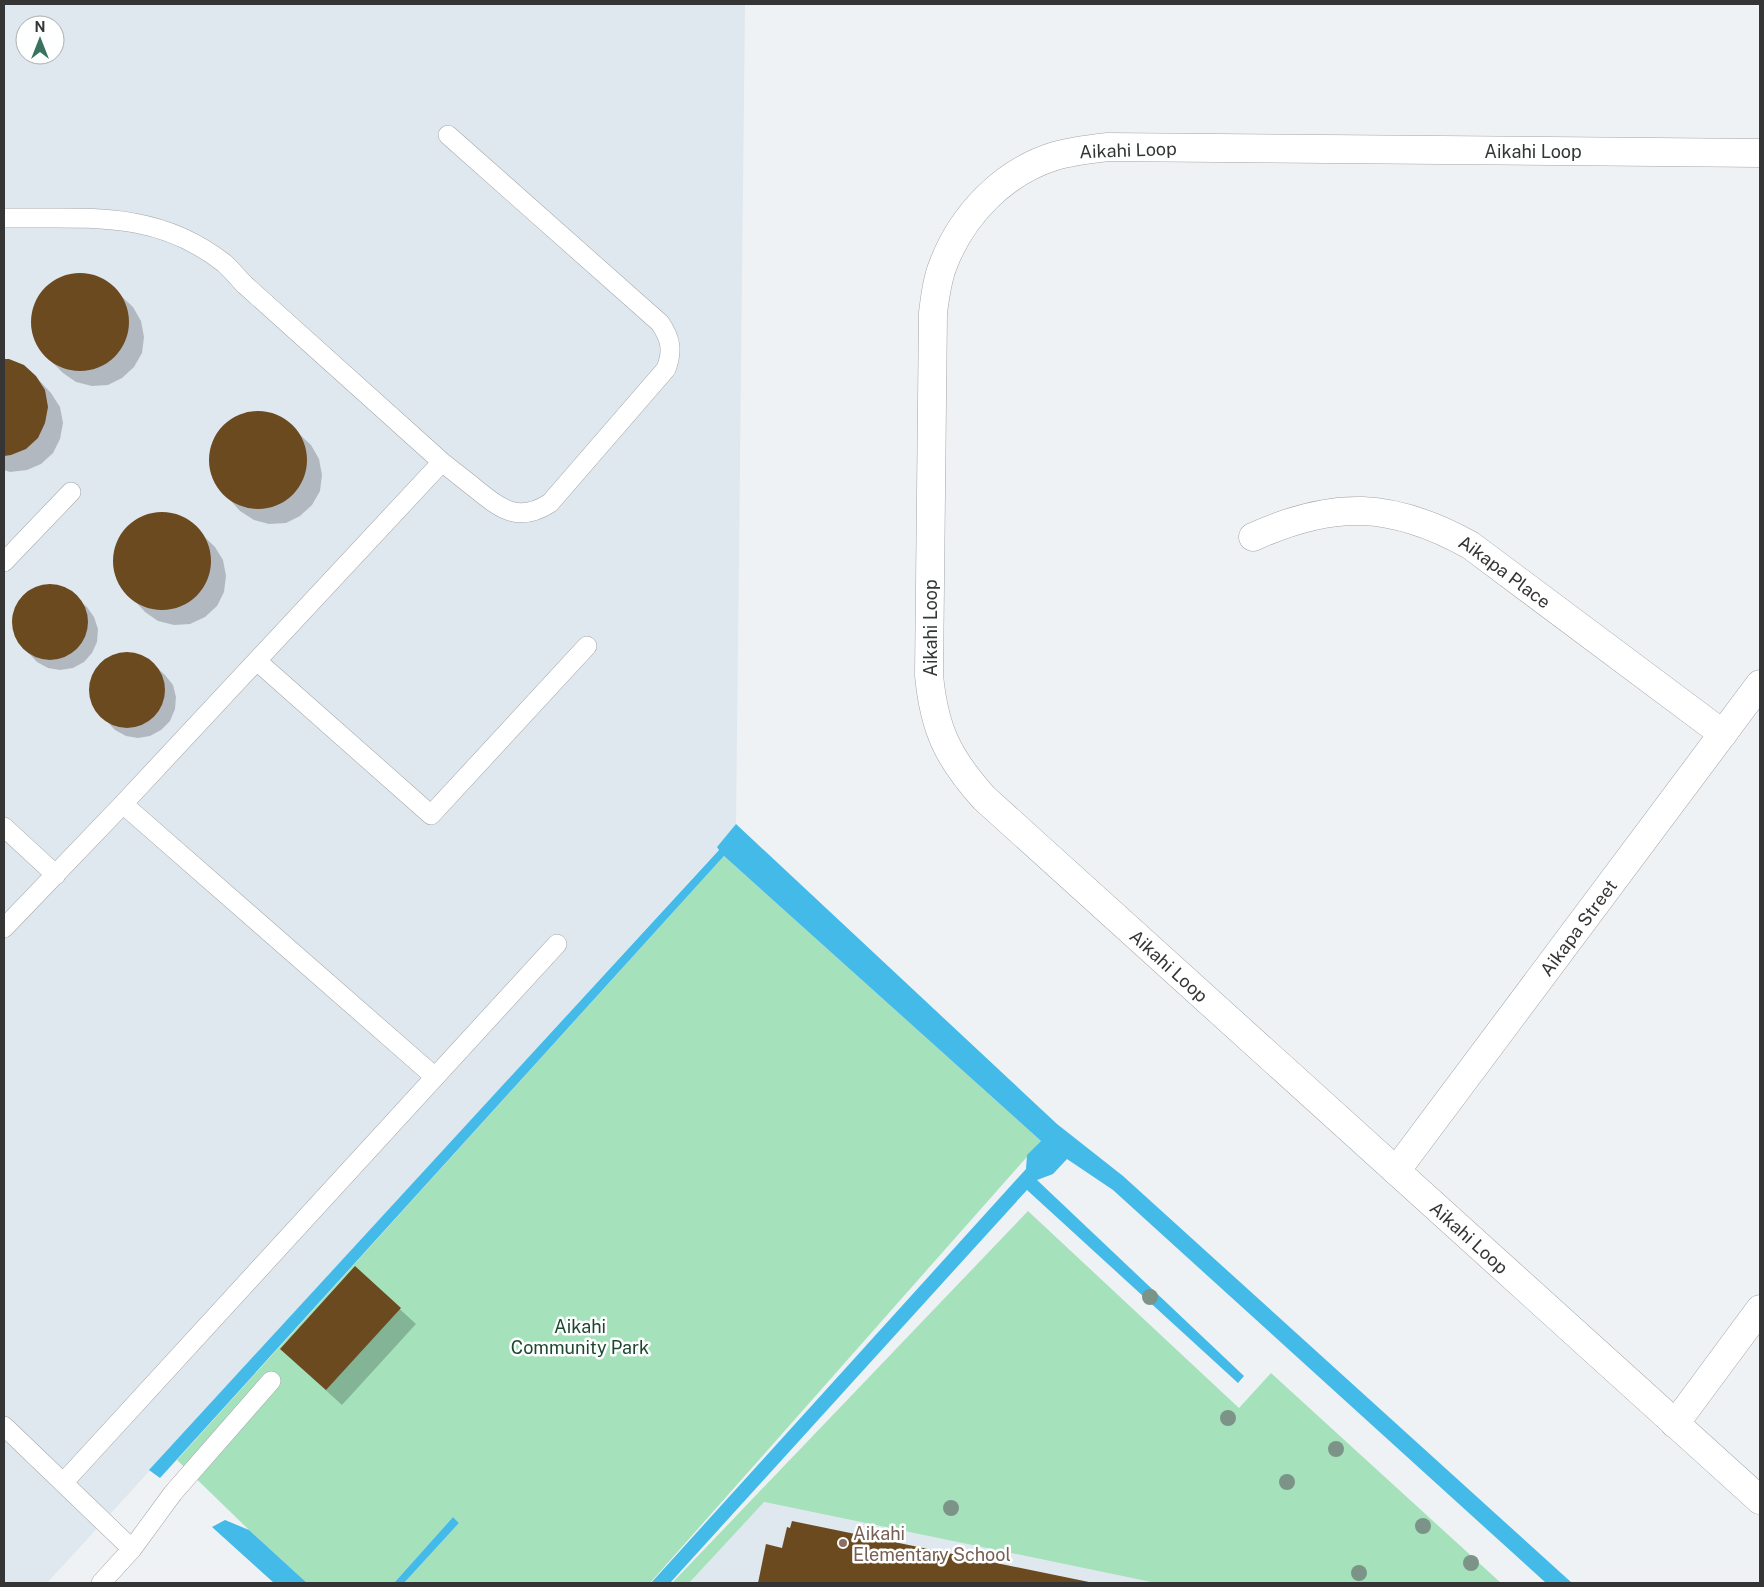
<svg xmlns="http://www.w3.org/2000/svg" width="1764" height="1587" viewBox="0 0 1764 1587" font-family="'Public Sans',sans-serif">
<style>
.built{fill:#dfe7ef;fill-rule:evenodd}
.green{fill:#a5e2bc}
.water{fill:#44bae9}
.shadow{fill:#0003}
.building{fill:#6c4a1f}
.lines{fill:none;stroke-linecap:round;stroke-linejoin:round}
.lane-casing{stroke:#a3a5a7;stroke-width:20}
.street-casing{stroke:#a3a5a7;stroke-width:29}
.lane{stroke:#fff;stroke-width:19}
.street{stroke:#fff;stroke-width:28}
.tree{fill:#7c9488}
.education-dot{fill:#8d6e63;stroke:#feffff;stroke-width:2}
.labels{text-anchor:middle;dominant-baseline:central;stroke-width:5;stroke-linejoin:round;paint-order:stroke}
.street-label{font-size:18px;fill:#353536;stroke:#feffff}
.park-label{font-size:18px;fill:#1e4730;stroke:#feffff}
.education-label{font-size:18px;fill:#785e54;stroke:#feffff;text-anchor:start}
</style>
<rect width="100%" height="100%" fill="#eff2f4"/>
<path class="built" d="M 4,4 L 745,4 L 736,824 L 717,847 L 719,849 L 47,1583 L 4,1583 ZM 25,25 L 55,25 L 55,55 L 25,55 Z
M 763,1502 L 1156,1583 L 689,1583 Z"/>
<path class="green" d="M 724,856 L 1041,1141 L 650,1583 L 404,1583 L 459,1523 L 453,1517 L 394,1583 L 307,1583 L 249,1530 L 177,1460 Z
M 1028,1211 L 1239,1408 L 1271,1373 L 1501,1583 L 1156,1583 L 764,1502 L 689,1583 L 672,1583 Z"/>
<path class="water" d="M 736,824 L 1057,1124 L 1123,1176 L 1572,1583 L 1546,1583 L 1113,1190 L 1067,1159 L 1053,1174 L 1037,1180 L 1244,1376 L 1238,1383 L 1027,1190 L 670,1583 L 651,1583 L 1026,1169 L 1027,1155 L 1041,1141 L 724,856 L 160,1478 L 149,1470 L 719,850 L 717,847 Z
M 453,1517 L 459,1523 L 404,1583 L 394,1583 Z
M 225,1520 L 249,1530 L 307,1583 L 274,1583 L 212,1527 Z"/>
<path class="shadow" d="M 74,274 L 90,275 L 105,281 L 133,307 L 141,321 L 144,337 L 142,353 L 134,367 L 122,378 L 108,385 L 92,386 L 76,382 L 63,373 L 47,357 L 38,345 L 32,330 L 32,315 L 37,300 L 46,287 L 59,278 Z
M 4,360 L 9,361 L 36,377 L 51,393 L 60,407 L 63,423 L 60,439 L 53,453 L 41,464 L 27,470 L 10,472 L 4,470 Z
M 252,412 L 268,413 L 283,419 L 311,445 L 319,459 L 322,475 L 320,491 L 312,505 L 300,516 L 286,523 L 269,524 L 254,520 L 240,511 L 215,483 L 210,469 L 210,453 L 215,438 L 224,426 L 237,417 Z
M 156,513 L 172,514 L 187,520 L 215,547 L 223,560 L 226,576 L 224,592 L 217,606 L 205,617 L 190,624 L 174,625 L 158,621 L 145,612 L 119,584 L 114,569 L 114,554 L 119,539 L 129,526 L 141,518 Z
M 43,585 L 55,585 L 67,589 L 87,607 L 94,617 L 98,629 L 97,642 L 92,653 L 84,662 L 73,668 L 60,670 L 48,668 L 37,662 L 18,642 L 14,631 L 12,619 L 15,608 L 22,597 L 31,589 Z
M 121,653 L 133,653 L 145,657 L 165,675 L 173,685 L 176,697 L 175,709 L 170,721 L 161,730 L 150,736 L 138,738 L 126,736 L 115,730 L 96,710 L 91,699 L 90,687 L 93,676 L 100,665 L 109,658 Z
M 355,1268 L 416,1324 L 342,1405 L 297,1364 Z
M 793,1522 L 1087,1583 L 759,1583 L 767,1545 L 782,1549 L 791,1529 Z"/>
<path class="building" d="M31 322a49 49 0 1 1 98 0a49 49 0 1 1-98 0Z
M 4,359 L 9,359 L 24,365 L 36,376 L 45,390 L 48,407 L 45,423 L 38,438 L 26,449 L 11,455 L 4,456 Z
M209 460a49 49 0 1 1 98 0a49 49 0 1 1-98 0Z
M113 561a49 49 0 1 1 98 0a49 49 0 1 1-98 0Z
M12 622a38 38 0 1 1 76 0a38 38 0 1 1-76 0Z
M89 690a38 38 0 1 1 76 0a38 38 0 1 1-76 0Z
M 355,1266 L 401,1308 L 326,1390 L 280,1349 Z
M 792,1521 L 1089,1582 L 1089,1583 L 758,1583 L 766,1544 L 782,1548 L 787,1527 L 790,1528 Z"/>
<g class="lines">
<g class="lane-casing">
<path id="lane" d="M 4,218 C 86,219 155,209 224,263 C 232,270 238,278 245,285 L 442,462 L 123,804 L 4,928
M 442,462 C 453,471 465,480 476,489 C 502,510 519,523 550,503 L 666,369 C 673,351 671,339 660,323 L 448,135
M 4,562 L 71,492
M 257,661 L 431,815 L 587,646
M 123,804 L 435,1077
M 4,827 L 56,875
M 4,1426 L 132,1549
M 63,1483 L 557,944
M 101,1583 L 132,1549 L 173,1493 L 271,1381"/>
</g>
<g class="street-casing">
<g id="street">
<path id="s1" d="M 1760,153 L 1108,147 C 1090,149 1072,151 1055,156 C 1003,172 962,215 943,265 C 937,280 935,297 933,313 L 929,675 C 934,729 948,758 984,798 L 1760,1500"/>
<path id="s2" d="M 1253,537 C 1334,500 1392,502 1470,545 L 1723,734"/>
<path id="s3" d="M 1396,1171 L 1760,684"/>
<path d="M 1675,1424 L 1760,1309"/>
</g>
</g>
<use href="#lane" class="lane"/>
<use href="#street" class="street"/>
</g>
<g class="tree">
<circle cx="1150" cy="1297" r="8"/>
<circle cx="1228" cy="1418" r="8"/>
<circle cx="1336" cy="1449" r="8"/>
<circle cx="1287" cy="1482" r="8"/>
<circle cx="951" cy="1508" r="8"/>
<circle cx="1423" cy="1526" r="8"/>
<circle cx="1471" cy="1563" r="8"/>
<circle cx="1359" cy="1573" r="8"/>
</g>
<circle class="education-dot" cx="843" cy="1543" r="5"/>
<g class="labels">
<g class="street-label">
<text transform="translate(1128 150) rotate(-2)">Aikahi Loop</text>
<text x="1533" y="151">Aikahi Loop</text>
<text stroke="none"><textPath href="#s2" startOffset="271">Aikapa Place</textPath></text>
<text transform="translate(930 628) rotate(-90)">Aikahi Loop</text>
<text stroke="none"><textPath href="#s3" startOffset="304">Aikapa Street</textPath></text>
<text stroke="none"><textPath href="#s1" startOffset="1666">Aikahi Loop</textPath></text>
<text stroke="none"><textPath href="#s1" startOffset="2071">Aikahi Loop</textPath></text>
</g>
<g class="park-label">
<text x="580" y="1326">Aikahi<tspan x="580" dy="21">Community Park</tspan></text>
</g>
<g class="education-label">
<text x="853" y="1533">Aikahi<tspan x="853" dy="21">Elementary School</tspan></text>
</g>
</g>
<rect width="1764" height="1587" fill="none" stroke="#353536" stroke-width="10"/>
<g transform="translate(40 40)"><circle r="24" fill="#feffff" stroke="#aeaeaf"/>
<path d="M0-4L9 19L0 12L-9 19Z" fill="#39735d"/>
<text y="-8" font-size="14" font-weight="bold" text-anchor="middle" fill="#353536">N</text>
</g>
</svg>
